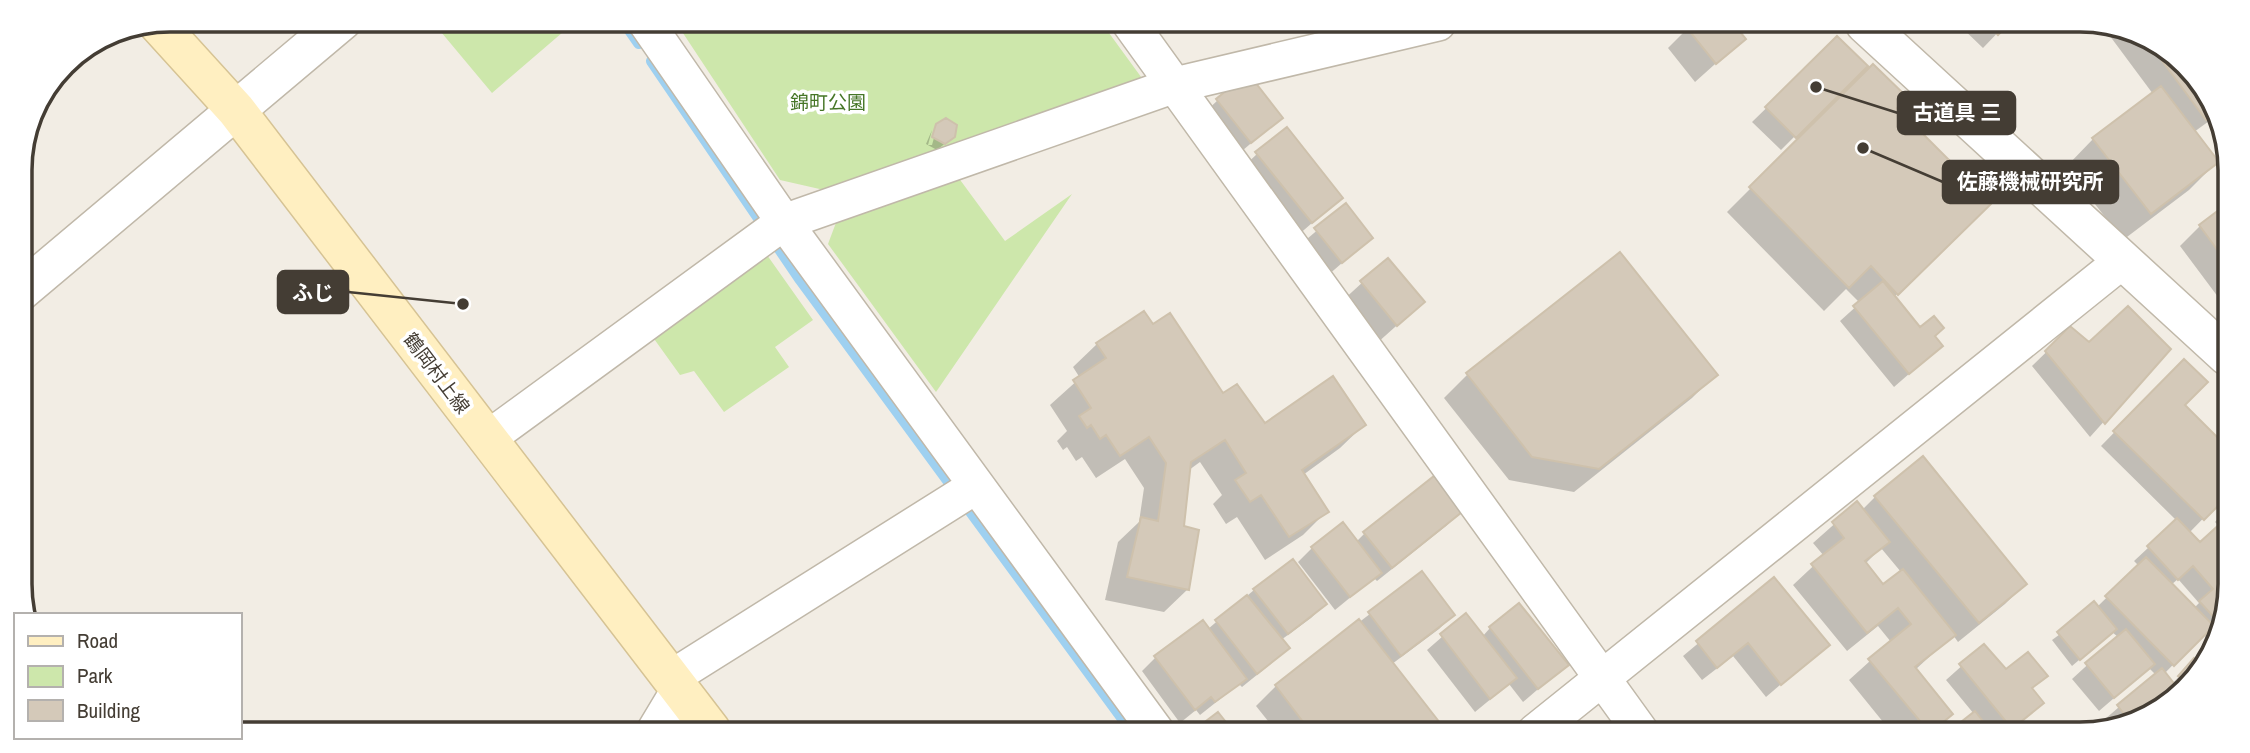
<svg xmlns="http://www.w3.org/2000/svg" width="2250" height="753" viewBox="0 0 2250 753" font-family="'Archivo Narrow','Noto Sans JP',sans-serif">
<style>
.green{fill:#cde7ab}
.shadow{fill:#0003;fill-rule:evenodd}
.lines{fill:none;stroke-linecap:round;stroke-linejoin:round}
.stream{stroke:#9ed0f0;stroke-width:12}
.building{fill:#d4c9b9;stroke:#cec1ac;stroke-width:2}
.minor-casing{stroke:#c0b8a9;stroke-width:38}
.tertiary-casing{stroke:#c0b8a9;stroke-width:41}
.secondary-casing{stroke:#d6c394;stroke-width:41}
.minor{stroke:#fff;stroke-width:35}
.tertiary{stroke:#fff;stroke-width:38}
.secondary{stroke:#ffefc1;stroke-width:38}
.labels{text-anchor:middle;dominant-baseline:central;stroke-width:7;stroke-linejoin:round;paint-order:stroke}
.park-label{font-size:19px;fill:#467627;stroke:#fff}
.street-label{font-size:19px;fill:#443d34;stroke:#fff}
.rim{fill:none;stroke:#443d34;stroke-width:3.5}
.leader{fill:none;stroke:#443d34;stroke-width:2.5}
.callout-dot{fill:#443d34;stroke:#fff;stroke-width:2.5}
.callout{fill:#443d34;stroke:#443d34;stroke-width:2.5}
.callout-label{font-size:21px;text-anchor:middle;font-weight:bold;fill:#fff}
</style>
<rect width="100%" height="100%" fill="#f2ede4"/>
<path class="green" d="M 431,20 L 577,20 L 492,93 Z
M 675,21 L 1101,22 L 1144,81 L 824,190 L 780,180 Z
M 958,177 L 1005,241 L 1072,194 L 936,392 L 828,244 L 837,220 Z
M 767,255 L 813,320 L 775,347 L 789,367 L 724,412 L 694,371 L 680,375 L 652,336 Z"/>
<path class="shadow" d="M 1958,24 L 2006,24 L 1983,48 Z
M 2101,24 L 2120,24 L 2193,70 L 2216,116 L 2194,132 L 2217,162 L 2189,190 L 2123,240 L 2066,167 L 2093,139 L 2153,94 Z
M 1687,29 L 1743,39 L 1695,82 L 1668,48 Z
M 1837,39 L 1865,66 L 1781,150 L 1752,122 Z
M 1873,66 L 1895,108 L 1989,203 L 1894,297 L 1920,329 L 1934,337 L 1941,346 L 1894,387 L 1840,321 L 1860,303 L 1846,289 L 1824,311 L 1727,212 Z
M 1218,100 L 1281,118 L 1236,156 L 1203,114 Z
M 937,127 L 954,136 L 937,150 L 926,144 L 932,130 L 928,145 L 932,145 Z
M 1257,154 L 1341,198 L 1297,236 L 1242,168 Z
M 2228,183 L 2228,198 L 2221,189 Z
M 1346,206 L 1371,238 L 1327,276 L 1301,244 Z
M 2228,206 L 2227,309 L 2180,246 L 2200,226 Z
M 1387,260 L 1423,302 L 1376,344 L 1341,302 Z
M 1144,314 L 1152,327 L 1223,396 L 1265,425 L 1364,425 L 1340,448 L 1303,475 L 1327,511 L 1303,535 L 1265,560 L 1237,517 L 1226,524 L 1213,504 L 1222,495 L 1200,462 L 1189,470 L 1182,527 L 1188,589 L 1164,612 L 1105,600 L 1118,542 L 1139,522 L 1144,488 L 1125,459 L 1096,478 L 1082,457 L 1076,461 L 1067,447 L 1063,450 L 1057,441 L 1067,431 L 1050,405 L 1080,378 L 1073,367 L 1097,344 Z
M 2071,328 L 2089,345 L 2169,349 L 2090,437 L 2032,366 Z
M 2184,361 L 2182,405 L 2226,449 L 2226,495 L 2189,533 L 2199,545 L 2219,526 L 2215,522 L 2226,510 L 2226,623 L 2209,640 L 2203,634 L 2164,674 L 2172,684 L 2187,668 L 2198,664 L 2172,702 L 2109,726 L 2104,720 L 2156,675 L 2149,668 L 2099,711 L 2072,679 L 2118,637 L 2112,632 L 2072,666 L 2052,640 L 2097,607 L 2139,566 L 2134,561 L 2177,521 L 2101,446 ZM 2178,579 L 2199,603 L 2194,608 L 2171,585 Z
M 1468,374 L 1715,375 L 1692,398 L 1574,492 L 1509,480 L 1444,398 Z
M 1875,497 L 2025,584 L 2005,604 L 1958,642 L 1953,635 L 1915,670 L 1951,714 L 1932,733 L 1892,733 L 1849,680 L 1891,642 L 1878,626 L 1847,651 L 1793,585 L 1824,556 L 1813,543 L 1857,504 L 1862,510 ZM 1881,548 L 1901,572 L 1882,586 L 1865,564 Z
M 1460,512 L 1446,526 L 1377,581 L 1374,578 L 1335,610 L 1298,562 L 1312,548 L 1356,542 L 1365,533 Z
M 1422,574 L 1453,615 L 1439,629 L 1392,664 L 1445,732 L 1276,731 L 1256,706 L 1276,686 Z
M 1774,580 L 1827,645 L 1766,697 L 1733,656 L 1702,680 L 1683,656 Z
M 1254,590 L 1325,604 L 1311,618 L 1281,640 L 1287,648 L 1273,662 L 1242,687 L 1239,684 L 1200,715 L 1196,710 L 1180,723 L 1142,671 L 1156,657 L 1208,629 Z
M 1466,616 L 1482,637 L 1490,628 L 1566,665 L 1523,702 L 1509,684 L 1475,712 L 1427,650 Z
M 1984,646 L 2006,672 L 2045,675 L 2031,690 L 2041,703 L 2008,733 L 1949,733 L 1974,714 L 1946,680 Z"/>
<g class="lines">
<path class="stream" d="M 623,20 L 639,43
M 652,61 L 801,280 L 1132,731"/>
</g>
<path class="building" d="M 1691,23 L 1733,23 L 1746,39 L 1716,64 L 1686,27 Z
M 1987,24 L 2009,24 L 1998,35 Z
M 1837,36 L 1868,66 L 1796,138 L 1765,107 Z
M 2148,42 L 2193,70 L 2215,114 L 2206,120 Z
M 1873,64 L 1908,98 L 1897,108 L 1992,203 L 1898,295 L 1871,266 L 1849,288 L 1749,187 Z
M 1248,73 L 1283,118 L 1251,143 L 1216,99 Z
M 2161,86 L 2219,162 L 2151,214 L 2092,138 Z
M 946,118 L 957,125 L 955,137 L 945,144 L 932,137 L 936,124 Z
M 1287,127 L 1343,198 L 1312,223 L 1255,152 Z
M 1346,203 L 1373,238 L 1342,263 L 1314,228 Z
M 2228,203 L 2227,263 L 2199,225 Z
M 1620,252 L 1718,375 L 1599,469 L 1532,457 L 1466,373 Z
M 1388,258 L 1425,302 L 1397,326 L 1360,281 Z
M 1883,281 L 1920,327 L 1934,316 L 1944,328 L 1935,336 L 1943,346 L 1909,374 L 1853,306 Z
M 2128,306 L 2171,349 L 2105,424 L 2045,351 L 2070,326 L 2089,342 Z
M 1144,311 L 1153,324 L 1170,313 L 1223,393 L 1237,384 L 1265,423 L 1333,376 L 1366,425 L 1302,470 L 1329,512 L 1289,537 L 1261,495 L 1250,502 L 1235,480 L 1246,473 L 1225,440 L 1191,462 L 1184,526 L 1199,530 L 1189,590 L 1127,577 L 1141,517 L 1158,521 L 1166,463 L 1149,437 L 1120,456 L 1106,435 L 1100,439 L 1091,425 L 1087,428 L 1079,416 L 1091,408 L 1073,380 L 1106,358 L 1096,343 Z
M 2184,359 L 2208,382 L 2185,405 L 2226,446 L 2226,498 L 2204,520 L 2113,431 Z
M 1923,456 L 2027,584 L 1979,623 L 1874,496 Z
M 1434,476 L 1462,512 L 1392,568 L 1363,532 Z
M 1857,501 L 1890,542 L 1865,561 L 1883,584 L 1903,569 L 1956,635 L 1915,667 L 1953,714 L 1930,733 L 1868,659 L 1911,624 L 1898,608 L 1867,633 L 1811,564 L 1844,538 L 1832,522 Z
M 2177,518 L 2200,542 L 2221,523 L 2226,528 L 2226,623 L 2223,627 L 2199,601 L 2213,589 L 2193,566 L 2178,580 L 2147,546 Z
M 1343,522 L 1382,573 L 1350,597 L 1311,547 Z
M 2146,557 L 2214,626 L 2174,666 L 2105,596 Z
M 1293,559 L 1327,604 L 1288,634 L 1253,589 Z
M 1422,571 L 1455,615 L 1401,656 L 1368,612 Z
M 1774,577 L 1830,645 L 1781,685 L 1748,643 L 1717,668 L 1696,641 Z
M 1247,595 L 1290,648 L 1257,674 L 1215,620 Z
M 2094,601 L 2117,629 L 2080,660 L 2057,632 Z
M 1519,603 L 1569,665 L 1538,689 L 1489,627 Z
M 1466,613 L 1517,678 L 1490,699 L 1440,634 Z
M 1359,619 L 1447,732 L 1310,731 L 1275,685 Z
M 1203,620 L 1247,679 L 1215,702 L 1211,697 L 1195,710 L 1154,656 Z
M 2126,629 L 2155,664 L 2114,698 L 2085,663 Z
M 1984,644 L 2006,669 L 2028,652 L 2048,676 L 2032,688 L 2044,703 L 2012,729 L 1959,664 Z
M 2194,658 L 2199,663 L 2186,682 L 2178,676 Z
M 2162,668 L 2180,691 L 2172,702 L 2128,719 L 2117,705 Z
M 1975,711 L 1992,733 L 1947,733 Z
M 1218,712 L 1233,731 L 1195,731 L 1194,730 Z"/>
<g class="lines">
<g class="minor-casing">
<path id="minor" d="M 645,21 L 784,222 L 1156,731
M 1129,22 L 1641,732
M 487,439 L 784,222 L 1175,85 L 1438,23
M 671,678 L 976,486
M 655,730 L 679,690
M 1535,732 L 2122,261"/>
</g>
<g class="tertiary-casing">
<path id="tertiary" d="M 1865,24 L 2227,356
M 20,292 L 343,20"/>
</g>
<g class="secondary-casing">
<path id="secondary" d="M 156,22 L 236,110 L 711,730"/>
</g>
<use href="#minor" class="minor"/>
<use href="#tertiary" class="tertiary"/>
<use href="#secondary" class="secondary"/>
</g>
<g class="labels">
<g class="park-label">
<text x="828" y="102">錦町公園</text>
</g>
<g class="street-label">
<text transform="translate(437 373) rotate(53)">鶴岡村上線</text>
</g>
</g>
<path d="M0 0H2250V753H0ZM170 32H2080A138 138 0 0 1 2218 170V584A138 138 0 0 1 2080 722H170A138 138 0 0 1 32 584V170A138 138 0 0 1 170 32Z" fill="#fff" fill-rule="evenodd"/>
<path class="rim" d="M170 32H2080A138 138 0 0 1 2218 170V584A138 138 0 0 1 2080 722H170A138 138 0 0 1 32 584V170A138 138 0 0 1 170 32Z"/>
<path class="leader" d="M1816 87L1898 113M1863 148L1943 182M463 304L348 292"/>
<g class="callout-dot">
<circle cx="1816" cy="87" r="7"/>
<circle cx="1863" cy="148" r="7"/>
<circle cx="463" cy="304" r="7"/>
</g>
<g class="callout">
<rect x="1898" y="92" width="117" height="42" rx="7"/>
<rect x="1943" y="161" width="175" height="42" rx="7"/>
<rect x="278" y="271" width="70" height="42" rx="7"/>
</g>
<g class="callout-label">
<text x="1957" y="120">古道具 三</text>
<text x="2030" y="189">佐藤機械研究所</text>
<text x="313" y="300">ふじ</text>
</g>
<rect x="14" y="613" width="228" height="126" fill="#ffffff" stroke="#b4b1ae" stroke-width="2"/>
<rect x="28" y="636" width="35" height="10" fill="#ffefc1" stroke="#b4b1ae" stroke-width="2"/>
<text x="77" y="648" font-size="21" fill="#443d34">Road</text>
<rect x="28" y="666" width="35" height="21" fill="#cde7ab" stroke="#b4b1ae" stroke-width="2"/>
<text x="77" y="683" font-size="21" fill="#443d34">Park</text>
<rect x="28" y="700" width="35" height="21" fill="#d4c9b9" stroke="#b4b1ae" stroke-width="2"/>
<text x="77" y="718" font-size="21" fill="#443d34">Building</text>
</svg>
